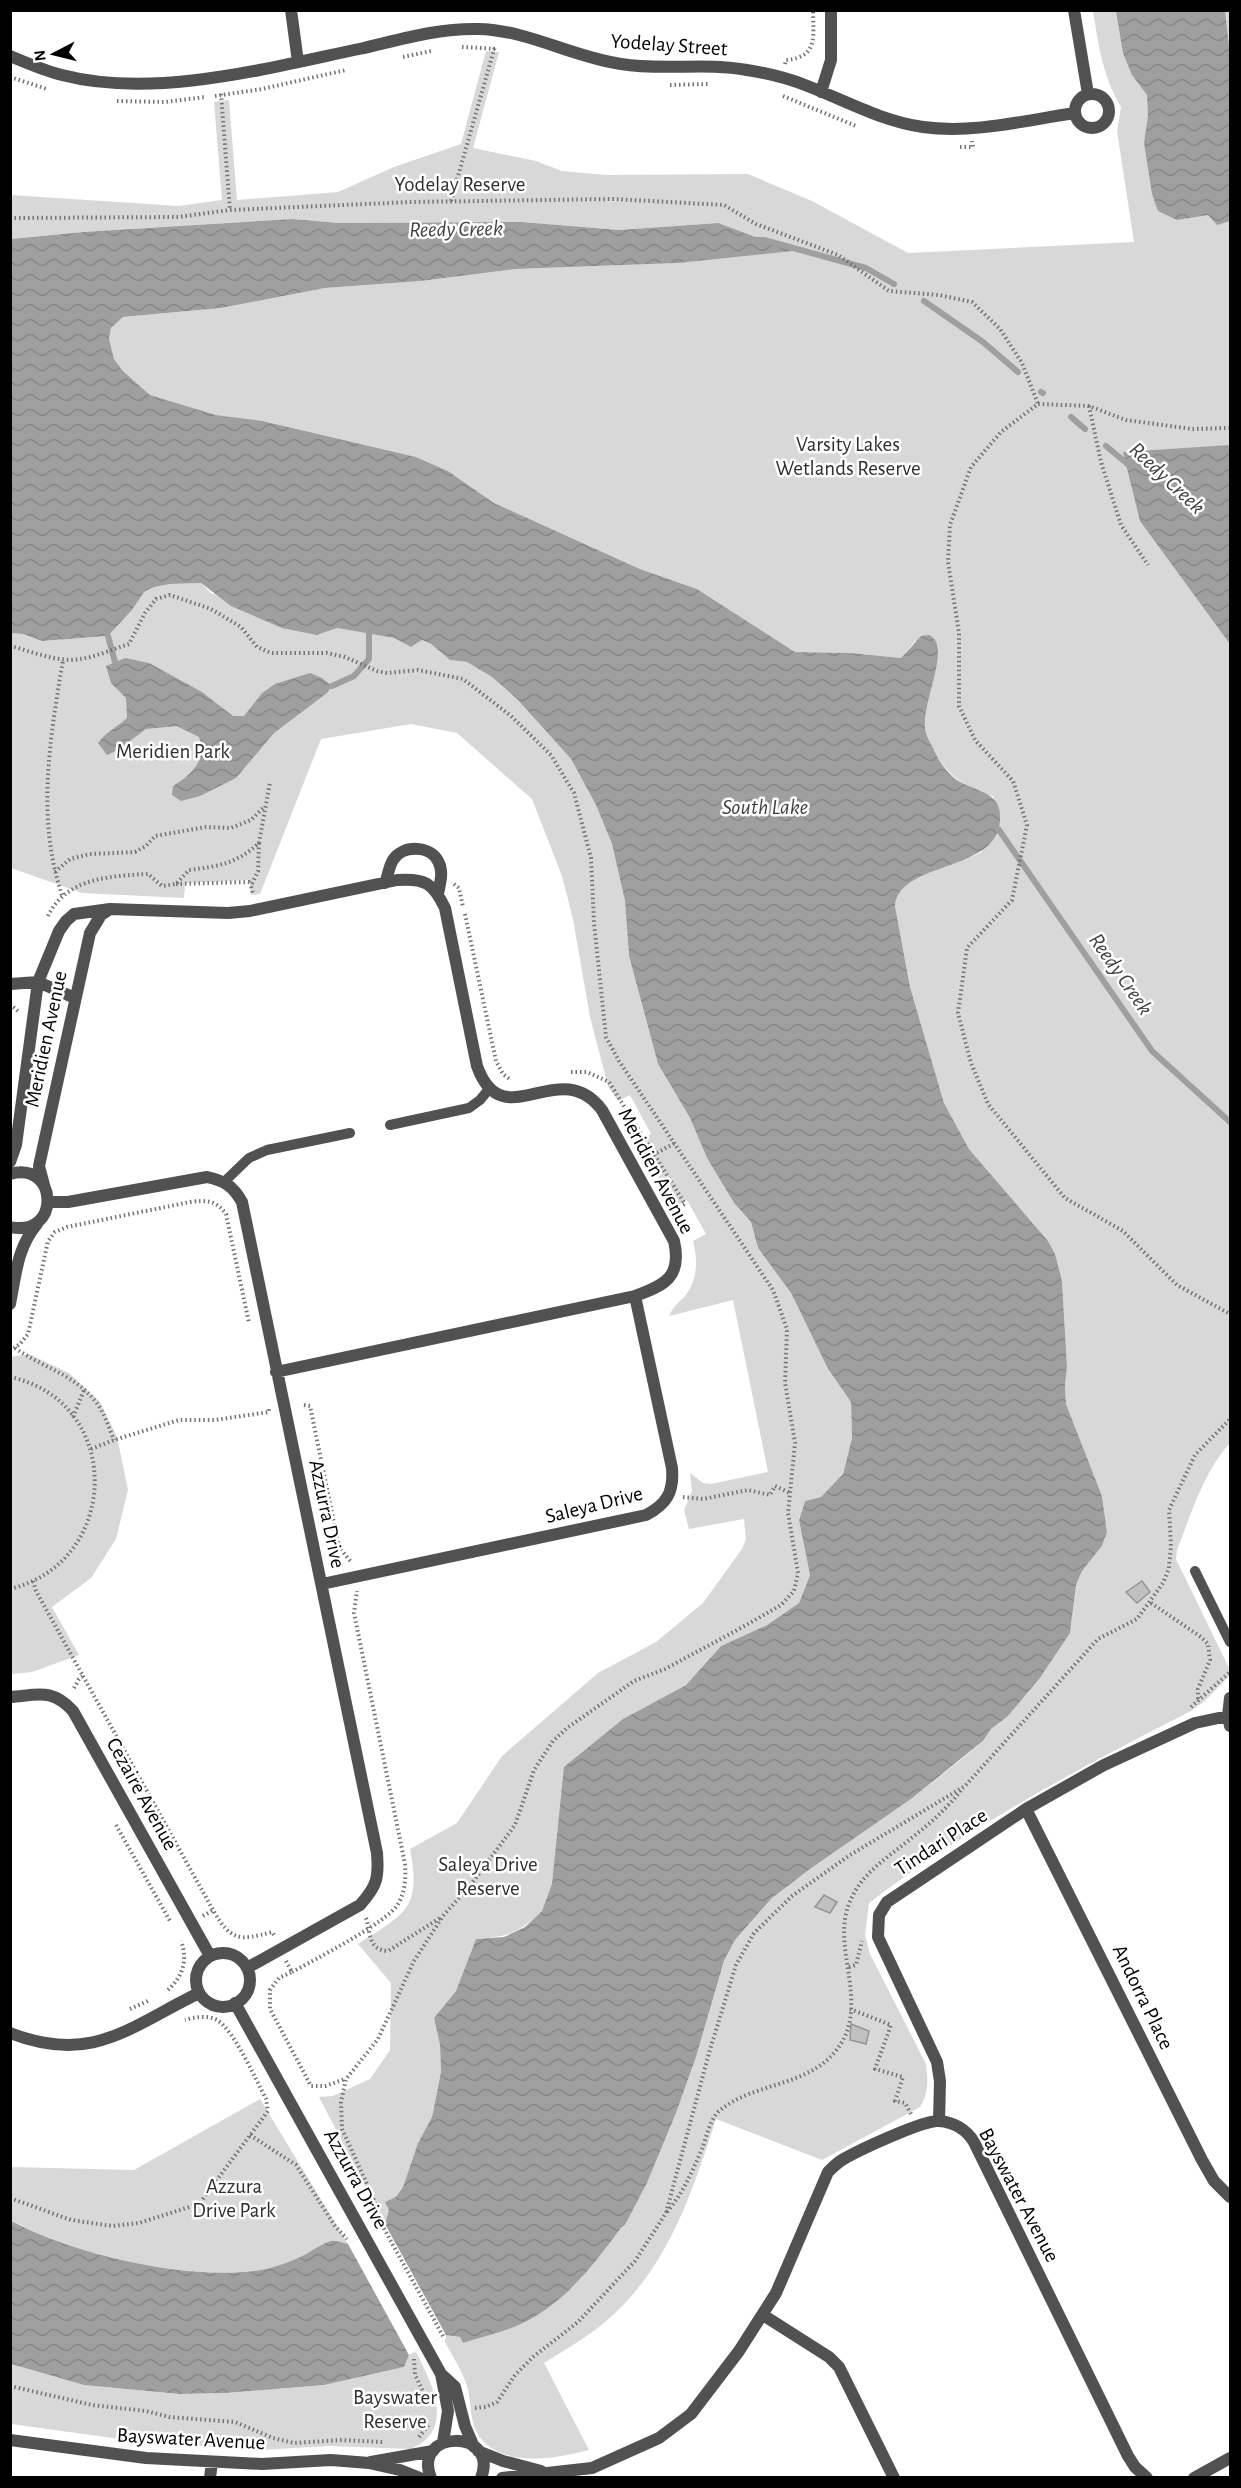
<svg xmlns="http://www.w3.org/2000/svg" width="1241" height="2488" viewBox="0 0 1241 2488" font-family="'Alegreya Sans',sans-serif">
<style>
.green{fill:#d8d8d8}
.water{fill:url(#water-waves)}
.pier{fill:#fff}
.lines{fill:none;stroke-linecap:round;stroke-linejoin:round}
.stream{stroke:#9f9f9f;stroke-width:6}
.building{fill:#c0c0c0;stroke:#959595;stroke-width:1.5}
.path{stroke:#737373;stroke-width:4;stroke-dasharray:1.5 3;stroke-linecap:butt}
.service{stroke:#515151;stroke-width:10}
.minor{stroke:#515151;stroke-width:12}
.labels{text-anchor:middle;dominant-baseline:central;stroke-width:5;stroke-linejoin:round;paint-order:stroke}
.street-label{font-size:21px;fill:#000;stroke:#fff}
.park-label{font-size:21px;fill:#2f2f2f;stroke:#fff}
.water-label{font-size:22px;font-style:italic;fill:#404040;stroke:#fff}
</style>
<defs>
<pattern id="water-waves" width="16" height="10" patternUnits="userSpaceOnUse" patternTransform="scale(1.5)"><rect width="16" height="10" fill="#9f9f9f"/><path d="M0 5q4-4 8 0t8 0" fill="none" stroke="#878787"/></pattern>
</defs>
<rect width="100%" height="100%" fill="#fff"/>
<path class="green" d="M 1093,11 L 1230,11 L 1230,1443 C 1204,1471 1191,1514 1177,1550 L 1176,1559 L 1230,1670 L 1230,1675 L 1204,1702 L 1191,1711 C 1079,1768 969,1827 869,1903 L 865,1935 L 870,1954 L 926,2064 C 928,2080 929,2093 920,2107 L 822,2160 L 716,2119 C 690,2199 665,2277 595,2330 C 579,2342 561,2352 544,2363 L 589,2450 C 556,2459 498,2469 477,2433 C 469,2419 472,2399 466,2383 C 461,2369 452,2355 445,2342 L 446,2335 L 460,2337 L 463,2343 C 485,2336 509,2331 529,2320 C 568,2299 595,2263 621,2228 L 625,2225 L 647,2183 L 676,2113 L 696,2057 L 724,1961 L 735,1940 L 772,1898 L 810,1869 L 911,1799 L 972,1751 L 983,1741 L 991,1729 L 1008,1716 L 1040,1678 L 1070,1633 L 1076,1585 L 1082,1571 L 1102,1546 L 1107,1532 L 1102,1496 L 1066,1404 L 1065,1386 L 1067,1366 L 1062,1281 L 1048,1241 L 969,1149 L 944,1103 L 910,987 L 895,906 C 895,903 895,899 896,896 C 903,877 963,863 982,852 L 994,797 C 962,785 946,776 931,745 C 928,738 924,731 925,723 C 925,702 933,679 937,658 L 915,641 L 901,658 L 851,653 L 795,652 L 697,589 L 640,569 L 494,503 L 448,471 L 416,457 L 264,421 L 216,415 L 150,395 L 123,371 L 114,359 L 109,339 L 111,328 L 123,317 L 221,308 L 325,288 L 421,281 L 516,269 L 678,263 L 718,223 L 619,230 L 522,222 L 339,223 L 292,219 L 83,232 L 11,239 L 10,195 L 179,206 L 222,200 L 214,102 L 229,100 L 237,200 L 338,192 L 394,167 L 461,144 L 486,51 L 499,52 L 473,148 L 536,161 L 562,171 L 606,175 L 748,174 L 812,201 L 908,253 L 1134,242 L 1117,131 L 1121,107 C 1102,74 1099,47 1093,11 Z
M 201,583 L 211,593 L 317,635 L 337,628 L 394,638 L 411,647 L 422,640 L 431,644 L 450,660 L 467,662 L 492,677 L 517,699 L 571,759 L 596,805 L 612,844 L 625,901 L 629,956 L 658,1064 L 690,1118 L 707,1158 L 734,1203 L 751,1222 L 758,1248 L 791,1293 L 828,1369 L 851,1402 L 852,1438 L 843,1474 L 821,1497 L 805,1501 L 799,1519 L 810,1575 L 799,1603 L 767,1625 L 721,1646 L 686,1685 L 623,1719 L 542,1911 C 519,1933 507,1937 476,1939 L 456,1991 L 434,2018 L 440,2045 L 441,2072 L 432,2117 L 418,2143 L 403,2187 L 389,2210 L 385,2224 L 319,2097 L 333,2096 L 370,2079 L 390,2050 L 391,1983 L 358,1944 C 404,1914 422,1910 410,1849 L 457,1823 L 502,1756 L 598,1673 L 656,1642 L 703,1603 L 742,1549 L 746,1539 L 744,1519 L 689,1529 L 684,1510 L 692,1491 L 690,1473 L 703,1483 L 711,1484 L 768,1472 L 733,1300 L 669,1316 C 673,1307 677,1304 684,1297 C 698,1281 698,1260 693,1241 L 706,1234 L 687,1200 L 674,1207 L 639,1141 L 651,1134 L 630,1095 L 618,1101 L 608,1086 L 590,1017 L 573,919 L 562,876 L 532,799 L 457,733 L 411,724 L 321,739 L 260,894 L 251,895 L 249,880 L 185,883 L 184,898 L 82,893 L 11,868 L 10,633 L 23,634 L 42,641 L 108,636 L 132,610 L 143,593 L 154,587 L 170,584 Z
M 29,1354 L 69,1373 L 100,1402 L 117,1437 L 128,1490 L 116,1539 L 91,1578 L 52,1607 L 79,1655 L 32,1672 L 11,1674 L 11,1357 Z
M 260,2099 L 348,2244 C 343,2243 335,2240 331,2241 C 323,2243 313,2250 306,2254 C 291,2262 271,2269 254,2271 C 185,2280 71,2254 11,2220 L 10,2167 L 134,2170 Z
M 416,2352 C 432,2383 456,2430 411,2449 L 330,2446 L 260,2450 L 142,2442 L 11,2424 L 11,2364 L 84,2385 L 179,2394 L 225,2393 L 324,2385 L 404,2367 L 409,2355 Z"/>
<path class="water" d="M 1116,11 L 1225,11 L 1230,55 L 1230,221 L 1217,225 L 1208,215 L 1177,220 L 1158,211 L 1152,194 L 1144,143 L 1148,116 L 1147,95 L 1132,75 L 1123,53 Z
M 292,219 L 339,223 L 522,222 L 619,230 L 718,223 L 793,251 L 678,263 L 516,269 L 421,281 L 325,288 L 221,308 L 123,317 L 111,328 L 109,339 L 114,359 L 123,371 L 150,395 L 216,415 L 263,421 L 416,457 L 448,471 L 494,503 L 640,569 L 697,589 L 795,652 L 851,653 L 901,658 L 921,636 L 929,635 C 933,637 936,640 937,645 C 942,663 925,701 925,722 C 924,731 928,739 933,748 C 938,759 944,769 953,777 C 972,793 1002,789 1000,819 C 1000,827 998,833 993,840 C 971,870 898,868 895,906 L 910,987 L 944,1103 L 969,1149 L 1048,1241 L 1055,1254 L 1062,1281 L 1067,1366 L 1065,1386 L 1066,1404 L 1102,1496 L 1107,1532 L 1102,1546 L 1082,1571 L 1076,1585 L 1070,1633 L 1040,1678 L 1008,1716 L 991,1729 L 983,1741 L 911,1799 L 810,1869 L 772,1898 L 735,1940 L 724,1961 L 696,2057 L 676,2113 L 647,2183 L 625,2225 L 621,2228 C 595,2263 568,2299 529,2320 C 509,2331 485,2336 463,2343 L 460,2337 L 446,2335 L 409,2355 L 404,2367 L 324,2385 L 225,2393 L 179,2394 L 84,2385 L 11,2364 L 10,2220 C 71,2254 185,2280 254,2271 C 271,2269 291,2262 306,2254 C 313,2250 323,2243 331,2241 C 336,2240 343,2243 348,2244 L 385,2224 L 389,2210 L 385,2202 L 396,2197 L 403,2187 L 418,2143 L 432,2117 L 441,2072 L 440,2045 L 434,2018 L 456,1991 L 476,1939 L 504,1937 L 525,1927 L 542,1911 L 552,1884 L 564,1767 L 623,1719 L 686,1685 L 721,1646 L 767,1625 L 799,1603 L 810,1575 L 799,1520 L 805,1501 L 821,1497 L 843,1474 L 852,1438 L 851,1402 L 828,1369 L 791,1293 L 758,1248 L 751,1222 L 734,1203 L 707,1158 L 690,1118 L 658,1064 L 629,956 L 625,901 L 612,844 L 596,805 L 571,759 L 517,699 L 492,677 L 467,662 L 450,660 L 431,644 L 422,640 L 411,647 L 394,638 L 337,628 L 317,635 L 282,628 L 231,606 L 201,583 L 170,584 L 154,587 L 144,592 L 132,610 L 108,636 L 42,641 L 23,634 L 11,633 L 11,239 L 83,232 Z
M 1230,445 L 1230,644 L 1140,521 L 1123,452 Z
M 125,658 L 149,663 L 202,692 L 233,716 L 244,716 L 262,693 L 275,684 L 310,673 L 322,678 L 332,686 L 327,693 L 274,733 L 236,778 L 200,796 L 181,801 L 172,795 L 173,786 C 191,775 208,760 199,737 L 177,726 L 146,729 L 118,750 L 107,755 L 98,743 C 106,732 117,727 127,718 L 126,698 L 111,683 L 106,666 Z"/>
<path class="pier" d="M 385,2224 L 446,2335 L 409,2355 L 348,2244 Z"/>
<g class="lines">
<path class="stream" d="M 754,240 L 764,240 L 866,268 L 894,284
M 924,301 L 983,342 L 1018,372
M 1041,392 L 1043,393
M 1071,417 L 1085,429
M 1106,446 L 1130,466
M 108,636 L 115,662
M 332,686 L 354,676 L 369,659 L 369,634
M 999,830 L 1152,1051 L 1230,1122"/>
</g>
<path class="building" d="M 1142,1581 L 1150,1592 L 1137,1603 L 1126,1592 Z
M 824,1895 L 837,1902 L 830,1913 L 815,1907 Z
M 851,2024 L 869,2031 L 866,2044 L 850,2040 Z"/>
<g class="lines">
<path class="path" d="M 462,47 L 497,49
M 403,57 L 431,51
M 785,64 L 786,60 C 819,57 813,36 813,10
M 10,77 L 47,89
M 670,85 L 708,84
M 221,94 L 230,210
M 215,96 L 262,89 L 346,70
M 783,96 L 856,126
M 117,101 L 165,102 L 205,97
M 960,147 L 973,147 L 972,141
M 451,201 L 495,46
M 10,218 L 178,217 L 230,210 L 411,202 L 614,199 L 724,205 L 756,224 L 838,255 L 889,291 L 939,295 L 972,302 L 1000,329 L 1022,363 L 1038,404
M 1089,406 L 1101,462 L 1121,525 L 1148,565
M 1230,428 L 1192,429 L 1126,420 L 1089,406 L 1038,404 L 1001,432 L 971,467 L 950,525 L 948,562 L 959,633 L 959,706 L 975,740 L 1013,781 L 1027,825 L 1012,900 L 967,948 L 958,1013 L 971,1063 L 988,1104 L 1065,1198 L 1123,1231 L 1177,1285 L 1230,1314
M 10,646 C 32,651 57,663 80,659 C 96,657 113,649 129,644 L 145,613 L 156,599 L 170,595 L 211,609 L 241,627 L 257,647 L 271,653 L 327,653 L 345,657 L 377,671 L 387,673 L 418,670 L 463,679 L 511,716 L 551,755 L 574,793 L 591,858 L 594,923 L 606,1037 L 619,1061 L 773,1290 L 787,1329 L 785,1383 L 795,1443 L 788,1513 L 798,1573 L 794,1591 L 781,1605 L 741,1628 L 665,1669 L 634,1681 L 567,1728 L 553,1741 L 534,1770 L 515,1825 L 473,1882 L 443,1916 L 414,1961 L 378,2039 L 346,2079 L 341,2102 L 342,2129 L 372,2195 L 382,2225 L 443,2336
M 259,843 L 270,782
M 55,872 L 70,859 L 90,854 L 135,852 L 146,846 L 155,836 L 206,827 L 231,828 L 251,820 L 264,807
M 176,884 L 249,882 L 251,885
M 454,884 L 459,888 L 463,907
M 62,895 C 36,818 50,738 63,660
M 465,914 L 496,1061 L 503,1074 L 511,1080
M 48,916 C 66,878 110,876 148,874 L 162,886 L 176,884 L 189,870 C 219,866 236,864 259,843 L 258,871 L 251,886 L 253,894
M 10,1004 L 19,1012
M 571,1072 L 587,1072 L 609,1082 L 685,1204 L 675,1210
M 653,1155 L 675,1143
M 15,1348 C 43,1368 74,1374 96,1402 C 104,1412 109,1428 114,1440
M 10,1351 L 20,1344 L 28,1334 L 48,1241 L 55,1232 L 67,1227 L 190,1202 C 206,1200 216,1200 226,1214 L 249,1323
M 10,1377 C 124,1401 122,1562 10,1589
M 304,1405 L 310,1406 L 339,1547 L 351,1562
M 73,1417 L 84,1390
M 91,1449 L 114,1440 L 179,1420 L 215,1420 L 269,1412 L 269,1409
M 683,1497 L 703,1499 L 748,1490 L 770,1495 L 775,1486 L 790,1493
M 33,1581 L 36,1591 L 83,1676 L 79,1679 L 73,1690
M 1151,1603 L 1201,1637 L 1208,1644 L 1210,1660 L 1198,1689 L 1198,1702
M 83,1676 L 213,1910
M 1191,1707 L 1230,1672
M 116,1825 L 170,1921
M 203,1916 L 213,1910 C 231,1941 239,1941 272,1932 L 274,1935
M 366,1918 C 371,1933 368,1950 388,1951 L 440,1918
M 286,1961 L 292,1972 L 279,1978 L 270,1990 L 270,2009 L 311,2086 L 325,2086 L 345,2079
M 849,1967 L 856,1965 L 862,1941
M 292,1972 C 314,1960 388,1922 398,1904 C 405,1892 406,1878 405,1864 L 354,1613 L 357,1591
M 168,1990 C 183,1976 188,1960 181,1941
M 130,2009 L 150,2000
M 850,2009 L 891,2025 L 875,2069 L 903,2077 L 895,2101 L 905,2103 L 911,2114
M 250,2135 L 296,2165 L 335,2226 L 347,2239
M 10,2198 L 71,2220 L 112,2226 L 139,2223 L 199,2204 L 268,2111 L 266,2099 C 256,2080 234,2030 217,2020 C 208,2015 195,2017 185,2020
M 667,2212 C 683,2193 692,2172 702,2149 C 706,2138 710,2120 718,2112 C 754,2080 814,2089 842,2042 C 867,1999 832,1947 849,1904 C 861,1872 889,1857 914,1836 C 932,1822 948,1807 962,1789
M 414,2359 L 415,2375 L 429,2403
M 10,2386 L 92,2405 L 146,2411 L 169,2417 L 235,2422 L 273,2438 L 294,2443 L 342,2440 L 383,2442
M 475,2408 L 486,2407 L 497,2402 L 515,2375 L 533,2357 L 578,2322 L 635,2261 L 666,2213 L 709,2053 L 736,1965 L 754,1933 L 792,1896 L 850,1855 L 965,1786 L 1098,1639 L 1137,1619 L 1163,1583 L 1169,1568 L 1171,1546 L 1169,1510 L 1195,1455 L 1230,1419
M 419,2437 L 429,2424"/>
<path class="service" d="M 390,1125 L 469,1108 L 480,1100 L 489,1089
M 225,1181 L 249,1158 L 267,1150 L 350,1133
M 1195,1571 L 1230,1642"/>
<path class="minor" d="M 291,10 L 298,62
M 1074,10 L 1088,94
M 10,56 C 27,63 45,71 62,75 C 154,99 268,68 359,49 C 399,40 437,28 478,29 C 528,30 572,57 621,64 C 663,71 705,62 747,70 C 766,73 787,78 805,85 C 844,100 881,121 923,127 C 974,134 1026,120 1075,113
M 821,92 L 831,60 L 831,10
M1075 111a17 17 0 1 1 34 0a17 17 0 1 1-34 0Z
M 385,883 C 388,876 389,866 393,860 C 402,845 430,845 438,861 C 444,871 440,883 438,894
M 110,909 L 228,913 L 250,911 L 397,880 C 425,878 433,883 445,908 L 477,1066 C 503,1139 559,1053 602,1110 L 674,1241 C 682,1276 666,1285 635,1296 L 276,1372
M 10,984 L 38,982 L 75,998
M 10,1162 L 16,1145 L 38,982 L 59,931 L 66,921 L 74,914 L 110,909 L 101,915 L 90,933 L 39,1166 L 44,1185
M 10,1174 C 58,1160 62,1238 10,1227
M 49,1202 L 68,1202 L 207,1177 C 225,1181 233,1186 242,1202 L 377,1853 C 379,1878 377,1886 360,1905 L 247,1968
M 10,1304 C 16,1274 17,1248 37,1224
M 322,1584 L 646,1515 C 667,1504 674,1492 672,1468 L 635,1296
M 10,1697 C 38,1695 52,1688 73,1711 L 210,1956
M 1230,1698 L 1228,1716 L 1230,1726
M 1026,1809 L 1202,2160 L 1214,2181 L 1230,2197
M196 1980a27 27 0 1 1 54 0a27 27 0 1 1-54 0Z
M 235,2003 L 441,2374 L 448,2411 L 443,2442
M 10,2033 C 92,2065 129,2027 199,1993
M 939,2121 L 940,2081 L 937,2062 L 878,1937 L 879,1915 L 887,1902 L 1026,1809 L 1104,1765 L 1195,1723 L 1228,1716
M 763,2315 L 829,2357 L 839,2367 L 894,2478
M 441,2374 L 455,2387 L 465,2426 L 474,2447
M 10,2440 L 146,2458 L 262,2464 L 331,2460 L 369,2463 L 400,2470 L 420,2478
M 478,2451 L 503,2461 L 541,2471
M 371,2462 L 433,2451
M 210,2478 L 212,2462
M 431,2478 C 411,2429 500,2428 481,2478
M 502,2478 L 592,2468 L 659,2438 L 691,2414 L 739,2351 L 776,2293 L 828,2172 C 832,2168 837,2163 842,2160 C 857,2151 923,2120 939,2121 C 953,2122 966,2129 974,2142 L 1128,2456 L 1135,2467 L 1147,2478
M 1194,2478 L 1230,2458"/>
</g>
<g class="labels">
<g class="street-label">
<text transform="translate(669 45) rotate(4)">Yodelay Street</text>
<text transform="translate(46 1039) rotate(-78)">Meridien Avenue</text>
<text transform="translate(656 1171) rotate(62)">Meridien Avenue</text>
<text transform="translate(594 1505) rotate(-14)">Saleya Drive</text>
<text transform="translate(327 1514) rotate(78)">Azzurra Drive</text>
<text transform="translate(142 1794) rotate(61)">Cezaire Avenue</text>
<text transform="translate(941 1842) rotate(-33)">Tindari Place</text>
<text transform="translate(1143 1997) rotate(64)">Andorra Place</text>
<text transform="translate(356 2179) rotate(61)">Azzurra Drive</text>
<text transform="translate(1019 2195) rotate(62)">Bayswater Avenue</text>
<text transform="translate(191 2439) rotate(3)">Bayswater Avenue</text>
</g>
<g class="park-label">
<text x="460" y="184">Yodelay Reserve</text>
<text x="848" y="444">Varsity Lakes<tspan x="848" dy="24">Wetlands Reserve</tspan></text>
<text x="173" y="751">Meridien Park</text>
<text x="488" y="1864">Saleya Drive<tspan x="488" dy="24">Reserve</tspan></text>
<text x="234" y="2186">Azzura<tspan x="234" dy="24">Drive Park</tspan></text>
<text x="395" y="2397">Bayswater<tspan x="395" dy="24">Reserve</tspan></text>
</g>
<g class="water-label">
<text transform="translate(456 229) rotate(-1)">Reedy Creek</text>
<text transform="translate(1167 478) rotate(43)">Reedy Creek</text>
<text x="765" y="807">South Lake</text>
<text transform="translate(1121 974) rotate(55)">Reedy Creek</text>
</g>
</g>
<rect width="1241" height="2488" fill="none" stroke="#000000" stroke-width="24"/>
<g transform="translate(54 54) rotate(263)" stroke="#ffffff" stroke-width="4.5" paint-order="stroke">
<path d="M0-4.5L10 22L0 15L-10 22Z" fill="#000000"/>
<text y="-9" font-size="16" font-weight="bold" text-anchor="middle" fill="#000000">N</text>
</g>
</svg>
